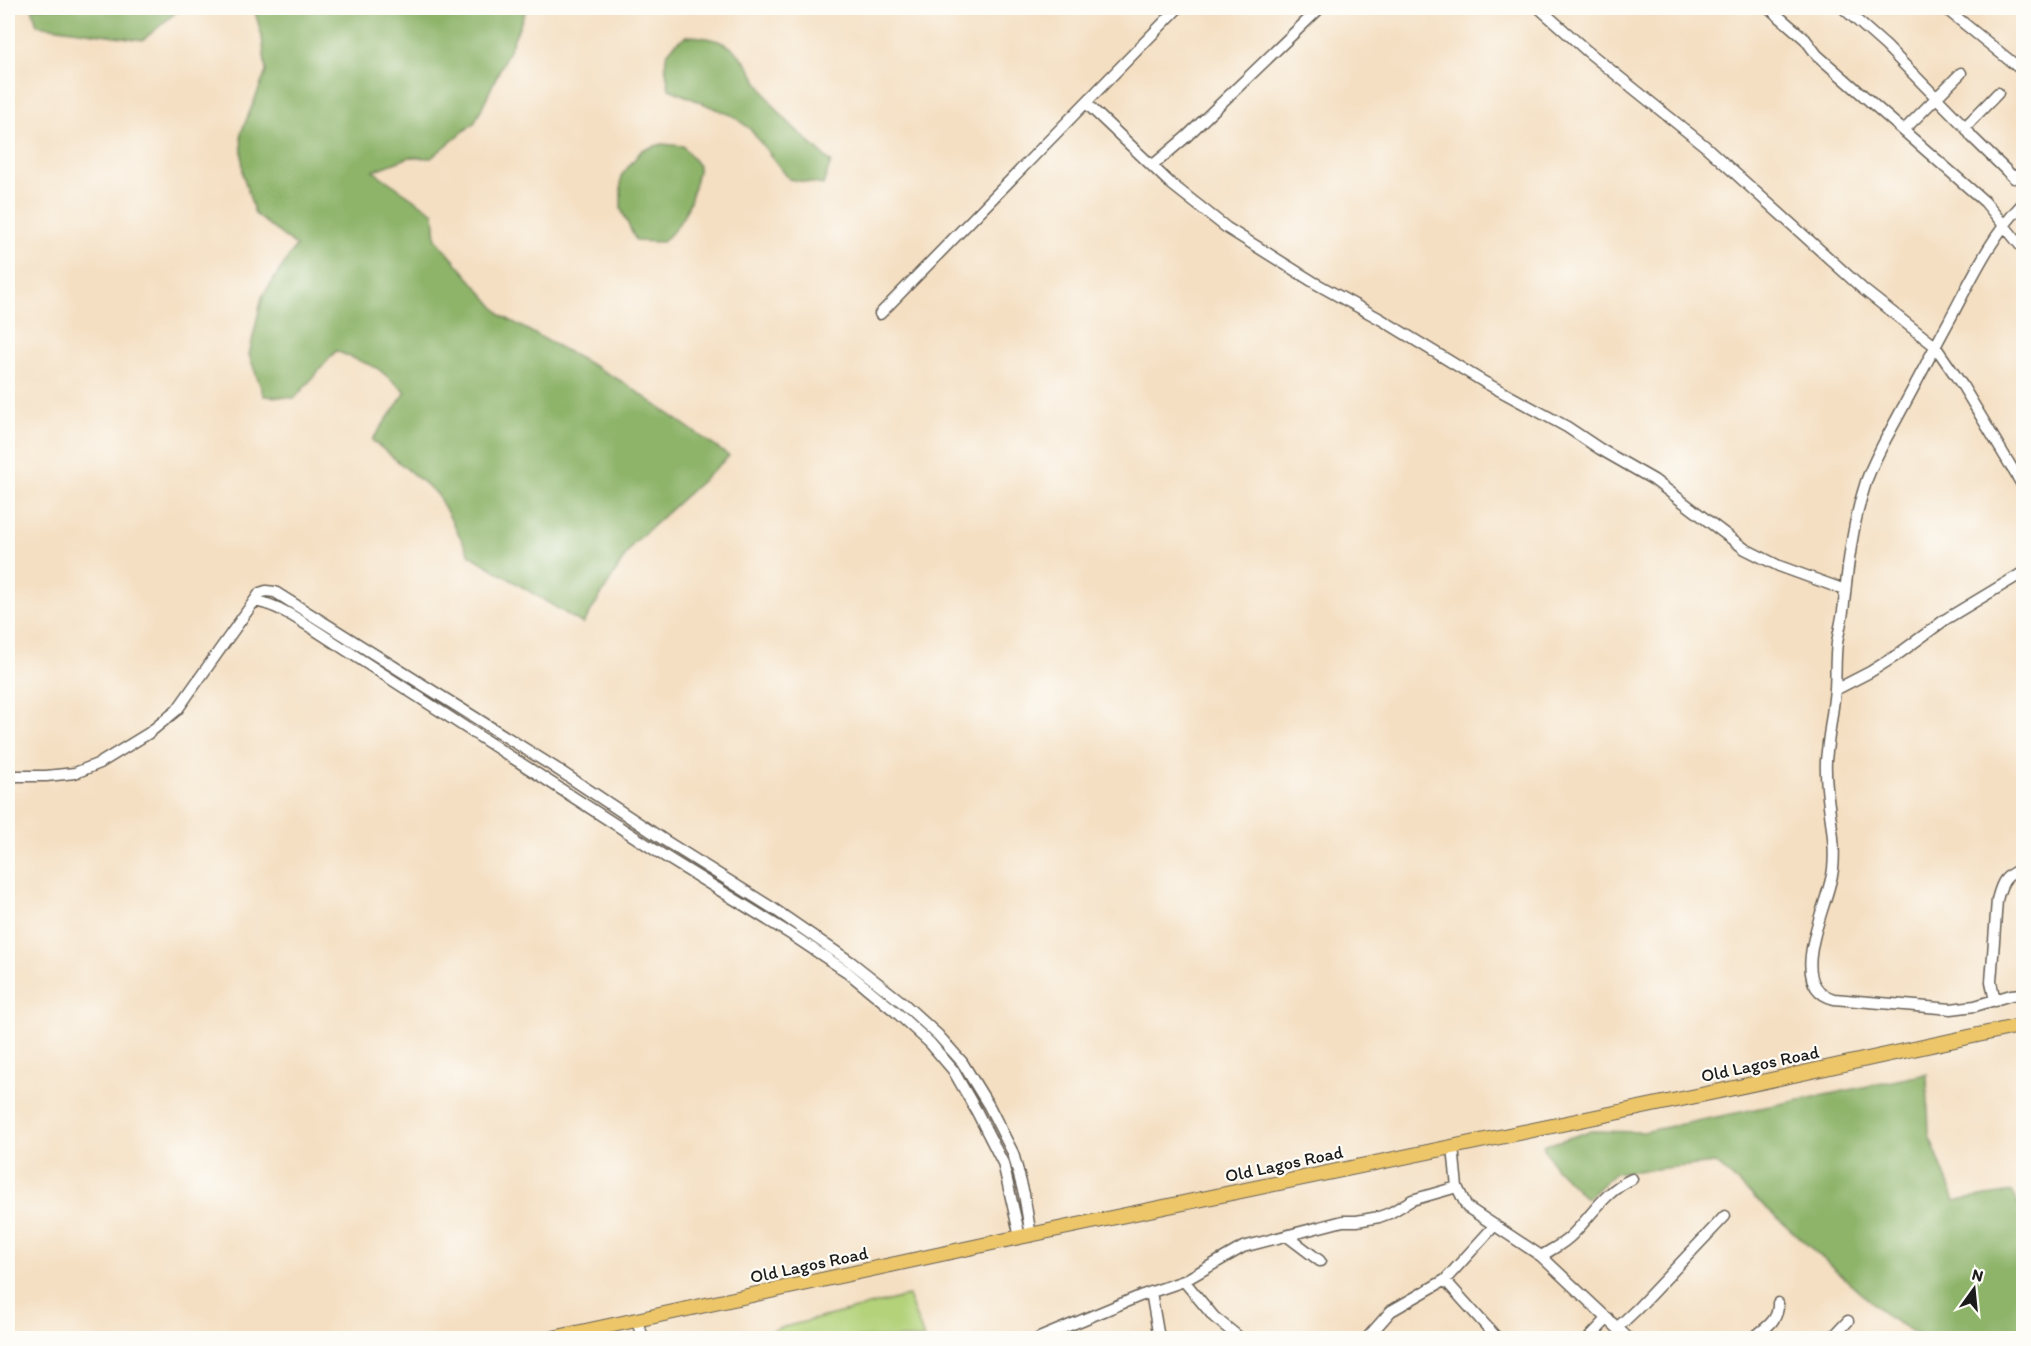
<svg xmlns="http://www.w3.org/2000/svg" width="2031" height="1346" viewBox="0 0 2031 1346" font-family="Itim,sans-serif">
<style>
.green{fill:#b3d27a;stroke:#68774b;stroke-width:1.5}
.forest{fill:#8eb46a;stroke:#556843;stroke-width:1.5}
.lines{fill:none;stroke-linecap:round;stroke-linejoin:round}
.minor-casing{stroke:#686056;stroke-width:13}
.major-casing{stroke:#686056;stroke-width:16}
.minor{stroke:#fff;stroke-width:10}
.major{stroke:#ecc669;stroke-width:14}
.labels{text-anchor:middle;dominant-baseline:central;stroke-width:4.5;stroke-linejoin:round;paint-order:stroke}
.street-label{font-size:18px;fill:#1c1c1c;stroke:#fdfcf7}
</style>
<rect width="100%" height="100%" fill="#fdfcf7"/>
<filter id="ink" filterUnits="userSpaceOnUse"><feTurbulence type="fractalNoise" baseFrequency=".0167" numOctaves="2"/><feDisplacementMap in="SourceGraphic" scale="12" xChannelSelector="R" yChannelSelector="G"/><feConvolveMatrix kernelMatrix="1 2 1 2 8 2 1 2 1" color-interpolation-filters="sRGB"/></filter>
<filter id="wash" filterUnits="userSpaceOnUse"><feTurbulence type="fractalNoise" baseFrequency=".008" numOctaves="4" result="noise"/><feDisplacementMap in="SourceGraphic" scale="24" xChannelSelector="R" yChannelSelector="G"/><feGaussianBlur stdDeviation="1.35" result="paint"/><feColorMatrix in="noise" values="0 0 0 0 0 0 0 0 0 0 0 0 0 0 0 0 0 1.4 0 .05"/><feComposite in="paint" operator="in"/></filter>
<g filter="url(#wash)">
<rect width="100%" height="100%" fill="#f4dfc2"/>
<path class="green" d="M 908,1296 L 924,1338 L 755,1338 L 780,1328 Z"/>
<path class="forest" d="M 32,8 L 181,8 L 143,40 L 37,25 Z
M 254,8 L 527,8 L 511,46 L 475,122 L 431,158 L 410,157 L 373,171 L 434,213 L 436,239 L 502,316 L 623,382 L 729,456 L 633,544 L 583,624 L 470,555 L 437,494 L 372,440 L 406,392 L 377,368 L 336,351 L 295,398 L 264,396 L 249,355 L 262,297 L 296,246 L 255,214 L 243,175 L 241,133 L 266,72 L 262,37 Z
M 686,36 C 745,37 744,66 774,106 C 789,126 813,145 831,162 L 823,185 L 789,179 L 750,129 L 733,116 L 669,89 C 665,61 659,53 686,36 Z
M 662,144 L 683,146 L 699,166 C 692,199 688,218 663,242 L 636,241 L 621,209 L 621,176 L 642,150 Z
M 1927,1074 L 1929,1135 L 1955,1201 L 2012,1192 L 2023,1214 L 2023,1338 L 1923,1338 L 1888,1317 L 1716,1163 L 1615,1173 L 1586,1199 L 1554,1166 L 1543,1146 L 1591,1131 L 1643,1132 Z"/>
</g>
<g filter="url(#ink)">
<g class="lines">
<g class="minor-casing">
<path id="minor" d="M 1539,8 L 1587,51 L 1705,146 L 1864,290 L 1935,346 L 1962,385 L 2024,488
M 1769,8 L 1805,39 L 1817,55 L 1985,202 L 2024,250
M 1843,8 L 1886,46 L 1965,127 L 1972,137 L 2014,178 L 2024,170
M 1945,8 L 2024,72
M 1086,103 L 1170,183 L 1227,228 L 1315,283 L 1382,320 L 1484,382 L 1567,427 L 1600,449 L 1654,480 L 1745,549 L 1779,566 L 1845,590
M 1965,127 L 1998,93
M 1904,130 L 1961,73
M 1152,166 L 1186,137 L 1320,8
M 2024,202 C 1991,236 1971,280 1949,321 C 1933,350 1918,380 1902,409 C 1889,434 1875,456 1866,482 C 1853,521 1848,563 1844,603 C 1843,616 1839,630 1837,643 C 1835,658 1836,674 1835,689 C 1833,713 1828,737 1826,761 C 1824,797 1837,833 1833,869 C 1830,902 1783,986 1834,999 L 1951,1009 L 1975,1006 L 2011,995 L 2024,994
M 880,314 L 1178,8
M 255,601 C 278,605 296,618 315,630 L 658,852 L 792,935 L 846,971 L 896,1012 L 930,1043 L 953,1070 L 977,1112 L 1003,1163 L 1020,1237
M 1835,690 L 1870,672 L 1897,655 L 1946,619 L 2024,572
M 8,776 L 46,776 L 75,773 L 100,763 L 149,733 L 177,710 L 260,593 L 266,591 L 275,592 L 554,767 L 664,840 L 774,909 L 851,962 L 903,1003 L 938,1035 L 962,1062 L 989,1106 L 1013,1153 L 1024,1194 L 1031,1236
M 1995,1001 L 1991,982 L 1997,900 C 2002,880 2005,876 2024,867
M 1453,1147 L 1457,1187 L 1467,1207 L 1541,1256 L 1628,1338
M 1287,1236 L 1320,1261
M 1541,1256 C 1552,1249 1564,1244 1573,1234 C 1593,1214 1605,1191 1632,1179
M 1445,1280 L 1497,1338
M 1184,1281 L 1214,1317 L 1240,1338
M 1151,1292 L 1159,1338
M 636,1321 L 644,1338
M 1618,1327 L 1637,1309 L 1725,1216
M 1039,1338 L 1140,1296 L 1184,1281 L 1243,1247 L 1343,1221 L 1357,1221 L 1379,1217 L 1390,1213 L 1412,1200 L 1457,1187
M 1367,1338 L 1391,1311 L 1445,1280 L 1495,1225
M 1589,1338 L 1608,1318
M 1753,1338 C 1765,1328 1779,1321 1778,1303
M 1832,1338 L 1848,1321"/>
</g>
<g class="major-casing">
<path id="major" d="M 553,1338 L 1020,1237 L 1720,1091 L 2024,1025"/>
</g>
<use href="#minor" class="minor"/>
<use href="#major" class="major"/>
</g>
</g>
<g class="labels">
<g class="street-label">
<text transform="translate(1760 1064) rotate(-12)">Old Lagos Road</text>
<text transform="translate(1284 1164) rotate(-12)">Old Lagos Road</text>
<text transform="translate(809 1265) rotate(-12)">Old Lagos Road</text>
</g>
</g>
<rect width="2031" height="1346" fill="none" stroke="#fdfcf7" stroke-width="30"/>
<g transform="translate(1974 1289) rotate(15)" stroke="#fdfcf7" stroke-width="4.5" paint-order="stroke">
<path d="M0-4.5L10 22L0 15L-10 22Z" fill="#1c1c1c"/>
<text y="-9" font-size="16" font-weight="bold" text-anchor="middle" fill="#1c1c1c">N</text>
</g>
</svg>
